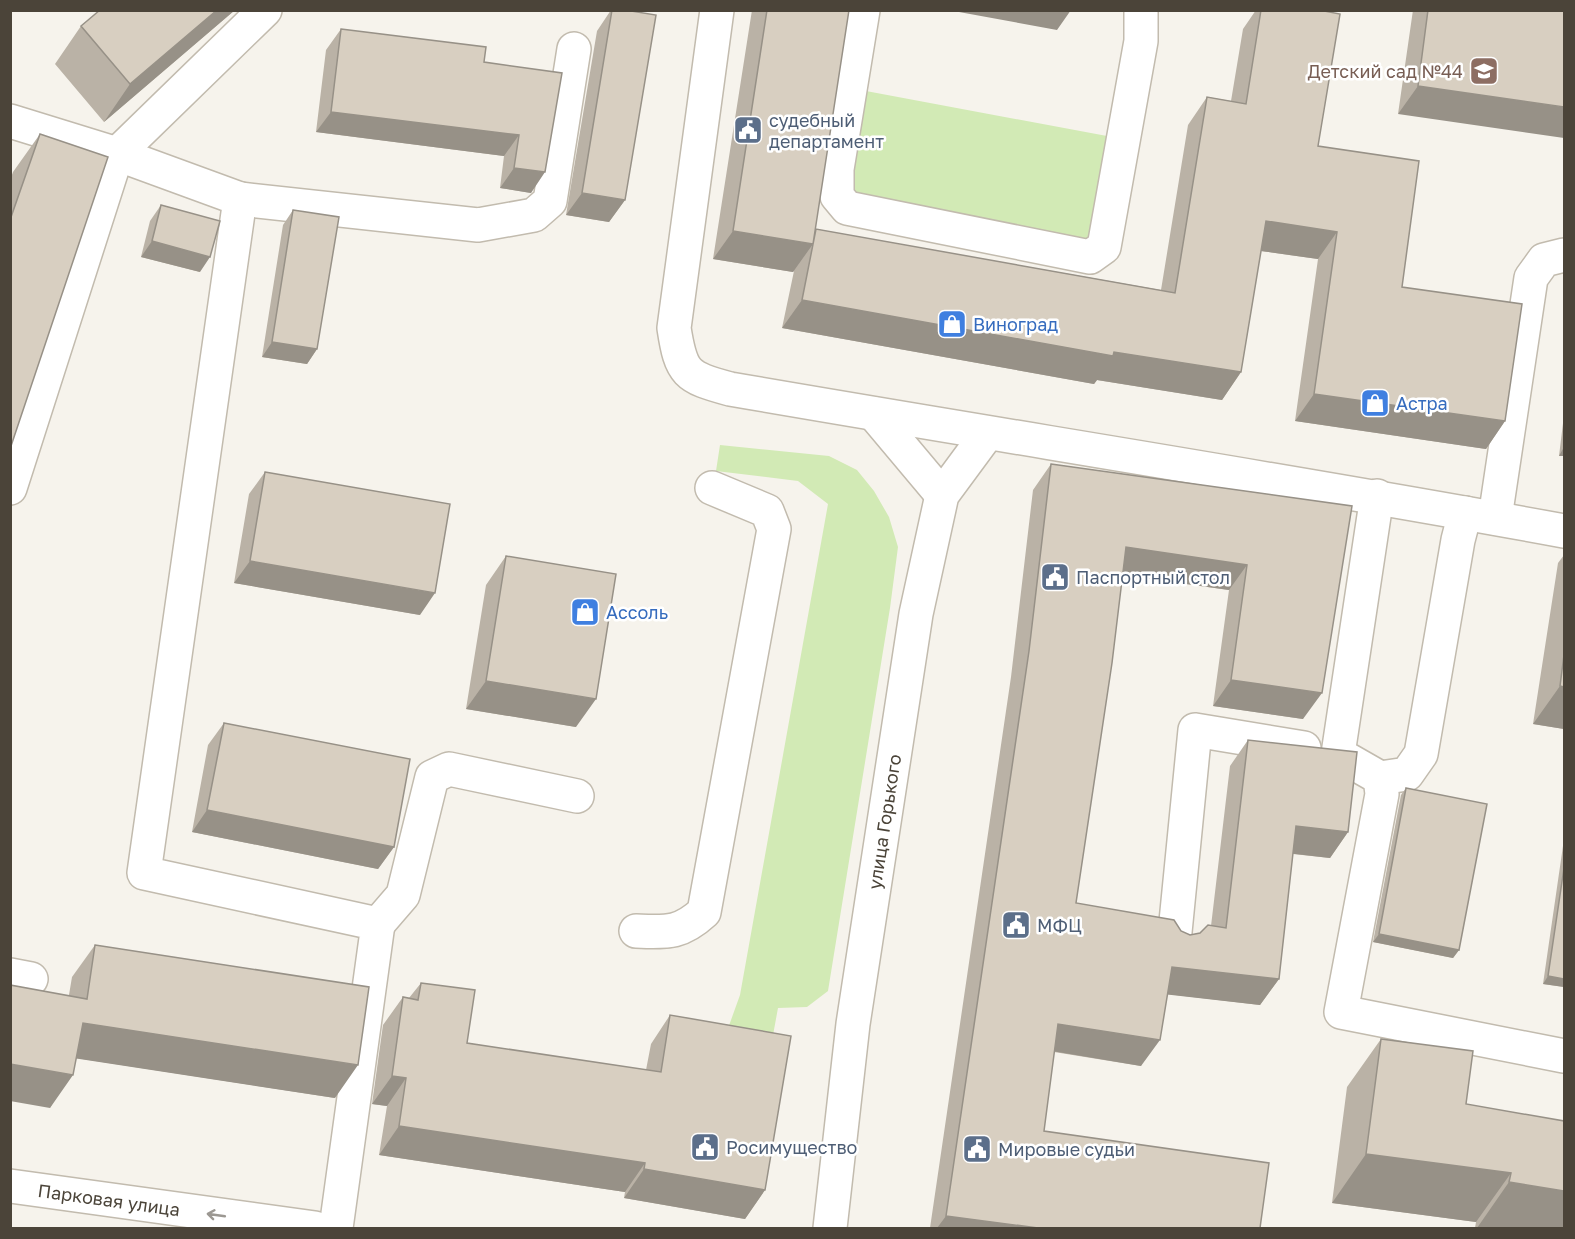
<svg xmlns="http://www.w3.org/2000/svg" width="1575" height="1239" viewBox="0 0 1575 1239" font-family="'Golos Text',sans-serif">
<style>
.green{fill:#d2eab5}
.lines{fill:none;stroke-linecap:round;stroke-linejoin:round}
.minor-casing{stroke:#c2bbae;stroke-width:36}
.minor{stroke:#fff;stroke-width:33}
.wall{fill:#bab2a6}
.shaded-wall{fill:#979187}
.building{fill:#d8cfc1;stroke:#979187;stroke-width:1.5}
.oneway{stroke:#9c9892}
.labels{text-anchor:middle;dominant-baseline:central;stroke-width:5;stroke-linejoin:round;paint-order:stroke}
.education-label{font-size:18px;fill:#785e54;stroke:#fff;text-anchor:end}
.service-label{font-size:18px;fill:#4e5e75;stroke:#fff;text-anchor:start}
.shop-label{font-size:18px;fill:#366cbe;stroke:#fff;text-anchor:start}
.street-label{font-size:18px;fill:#4b4439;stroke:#fff}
</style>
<rect width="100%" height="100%" fill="#f6f3ec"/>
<path class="green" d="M 850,88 L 1123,139 L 1104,247 L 847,208 Z
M 720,445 L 829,456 L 857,470 L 874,491 L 889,517 L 898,547 L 890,608 L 828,991 L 807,1007 L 778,1008 L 771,1046 L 726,1034 L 740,995 L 828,504 L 798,481 L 716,471 Z"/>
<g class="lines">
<g class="minor-casing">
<g id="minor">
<path d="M 717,10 L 674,328 C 681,374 686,377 730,389 C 1008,437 1287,480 1564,531"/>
<path d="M 863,10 L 837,169 L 837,196 L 847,208 L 1090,257 L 1104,247 L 1141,41 L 1141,10"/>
<path d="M 10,121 L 117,154 L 240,199 L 144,873 L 378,924 L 336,1228"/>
<path d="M 240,199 L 478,225 L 534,215 L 550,201 L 574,49"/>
<path d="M 874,414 L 942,495"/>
<path d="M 10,488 L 117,154 L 265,10"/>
<path d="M 1377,496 L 1338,754 L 1380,778 L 1382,794 L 1341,1012 L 1564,1056"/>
<path d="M 1495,518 L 1531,278 L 1544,260 L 1564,255"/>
<path d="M 1380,778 L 1407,774 L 1421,754 L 1458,540 L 1465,513"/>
<path d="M 378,924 L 403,895 L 432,777 L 449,769 L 577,796"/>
<path d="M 636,931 C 667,932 680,934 704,912 L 774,529 L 767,511 L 712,488"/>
<path d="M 1174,942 L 1195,730 L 1304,748"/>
<path d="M 10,975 L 31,979"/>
<path id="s1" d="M 10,1186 L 315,1228"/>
<path id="s2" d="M 830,1228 L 853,1024 L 916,614 L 942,495 L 987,434"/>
</g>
</g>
<use href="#minor" class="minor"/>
</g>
<path class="wall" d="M 100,10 L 235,10 L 104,122 L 55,64 L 81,26 Z
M 611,10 L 625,10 L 625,200 L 609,222 L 566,215 L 597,31 Z
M 752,10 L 849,10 L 815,230 L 1161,290 L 1188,125 L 1207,97 L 1231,101 L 1243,29 L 1256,10 L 1319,10 L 1318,146 L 1402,287 L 1505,421 L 1486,449 L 1295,421 L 1318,259 L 1261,251 L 1241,372 L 1222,400 L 1097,380 L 1094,384 L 782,328 L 794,271 L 793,272 L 713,259 Z
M 1413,10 L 1564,10 L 1398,114 Z
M 341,29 L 484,62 L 562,73 L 531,193 L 500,188 L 504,156 L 316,132 L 326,50 Z
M 40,134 L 10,449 L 10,180 L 13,172 Z
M 161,205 L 200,272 L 141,257 L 150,221 Z
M 293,210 L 317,349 L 307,364 L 262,357 L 283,225 Z
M 1564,415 L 1564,456 L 1559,456 Z
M 1051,464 L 1352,506 L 1303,719 L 1213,706 L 1229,590 L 1122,575 L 1076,903 L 1181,931 L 1190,935 L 1200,933 L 1211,926 L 1230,766 L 1248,740 L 1348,832 L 1330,858 L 1293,854 L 1279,979 L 1260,1005 L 1167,994 L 1141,1066 L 1054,1052 L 1044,1131 L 1260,1228 L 930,1228 L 1011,677 L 1033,490 Z
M 265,472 L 420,615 L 234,583 L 249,494 Z
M 1564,555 L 1564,729 L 1533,724 L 1558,563 Z
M 506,556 L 576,727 L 466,709 L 486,585 Z
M 224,723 L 394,847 L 378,869 L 192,832 L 208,745 Z
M 1406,788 L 1459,950 L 1453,958 L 1373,942 L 1401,795 Z
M 1564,839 L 1564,987 L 1543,984 Z
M 95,945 L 335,1098 L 76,1058 L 50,1108 L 72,977 Z
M 421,983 L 467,1043 L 646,1070 L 651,1044 L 670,1015 L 765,1190 L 745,1219 L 624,1198 L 625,1192 L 379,1155 L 387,1106 L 372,1104 L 383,1025 L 403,997 L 409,998 Z
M 1381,1039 L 1466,1104 L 1564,1228 L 1475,1228 L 1476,1222 L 1332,1203 L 1347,1087 Z"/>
<path class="shaded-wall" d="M 217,10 L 235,10 L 104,122 L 130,84 Z
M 960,10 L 1071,10 L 1057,30 L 959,12 Z
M 1418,86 L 1564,107 L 1564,138 L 1398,114 Z
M 331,112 L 519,135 L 504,156 L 316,132 Z
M 514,168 L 545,172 L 531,193 L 500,188 Z
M 582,193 L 625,200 L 609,222 L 566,215 Z
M 1266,221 L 1337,232 L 1318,259 L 1246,249 Z
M 733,231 L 813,244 L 793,272 L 713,259 Z
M 152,241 L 210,257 L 200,272 L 141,257 Z
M 802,300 L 1114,352 L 1241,372 L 1222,400 L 1097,380 L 1094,384 L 782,328 Z
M 272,342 L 317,349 L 307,364 L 262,357 Z
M 1314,394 L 1505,421 L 1486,449 L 1295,421 Z
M 1564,447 L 1564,456 L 1559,456 Z
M 1126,547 L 1247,565 L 1229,590 L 1108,573 Z
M 250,561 L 435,593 L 420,615 L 234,583 Z
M 1231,680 L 1322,693 L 1303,719 L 1213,706 Z
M 486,681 L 596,699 L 576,727 L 466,709 Z
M 1560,686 L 1564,687 L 1564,729 L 1533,724 Z
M 207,810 L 394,847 L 378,869 L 192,832 Z
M 1296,826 L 1348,832 L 1330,858 L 1278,852 Z
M 1379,934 L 1459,950 L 1453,958 L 1373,942 Z
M 1172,967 L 1279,979 L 1260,1005 L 1154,993 Z
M 1548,976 L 1564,979 L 1564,987 L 1543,984 Z
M 83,1023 L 358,1065 L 335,1098 L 60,1056 Z
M 1058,1024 L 1160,1040 L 1141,1066 L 1040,1049 Z
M 10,1064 L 73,1075 L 50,1108 L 10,1101 Z
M 392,1076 L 406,1078 L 387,1106 L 372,1104 Z
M 399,1126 L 645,1163 L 625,1192 L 379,1155 Z
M 1366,1154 L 1511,1173 L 1476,1222 L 1332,1203 Z
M 644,1169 L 765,1190 L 745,1219 L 624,1198 Z
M 1509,1182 L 1564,1191 L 1564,1228 L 1477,1228 Z
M 946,1216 L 1038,1228 L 937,1228 Z"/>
<path class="building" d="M 100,10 L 217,10 L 130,84 L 81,26 Z
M 612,10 L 625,10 L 656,15 L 625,200 L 582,193 Z
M 767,10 L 849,10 L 813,244 L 733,231 Z
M 1261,10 L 1319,10 L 1340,14 L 1318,146 L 1419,161 L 1402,287 L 1522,304 L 1505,421 L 1314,394 L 1337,232 L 1266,221 L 1241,372 L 1114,352 L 1113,356 L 802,300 L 816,229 L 1175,293 L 1207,97 L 1246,104 Z
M 1428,10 L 1564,10 L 1564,107 L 1418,86 Z
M 341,29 L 486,47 L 484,62 L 562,73 L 545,172 L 514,168 L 519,135 L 331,112 Z
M 40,134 L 108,157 L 10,449 L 10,220 Z
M 161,205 L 220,221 L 210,257 L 152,241 Z
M 293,210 L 339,217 L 317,349 L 272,342 Z
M 1051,464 L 1352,506 L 1322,693 L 1231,680 L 1247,565 L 1126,547 L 1112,663 L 1076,903 L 1174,920 L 1181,931 L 1190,935 L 1200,933 L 1208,925 L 1226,928 L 1248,740 L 1357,752 L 1348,832 L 1296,826 L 1279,979 L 1172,967 L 1160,1040 L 1058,1024 L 1044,1131 L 1269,1163 L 1260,1228 L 1038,1228 L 946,1216 L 1029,651 Z
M 265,472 L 450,504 L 435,593 L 250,561 Z
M 506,556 L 616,574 L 596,699 L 486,681 Z
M 1564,655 L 1564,687 L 1560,686 Z
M 224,723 L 410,759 L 394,847 L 207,810 Z
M 1406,788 L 1487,804 L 1459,950 L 1379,934 Z
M 1564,868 L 1564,979 L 1548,976 Z
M 95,945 L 369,987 L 358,1065 L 83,1023 L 73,1075 L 10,1064 L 10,985 L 87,999 Z
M 421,983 L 475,990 L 467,1043 L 661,1072 L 670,1015 L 791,1036 L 765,1190 L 644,1169 L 645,1163 L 399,1126 L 406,1078 L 392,1076 L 403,997 L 418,1000 Z
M 1381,1039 L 1473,1051 L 1466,1104 L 1564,1121 L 1564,1191 L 1509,1182 L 1511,1173 L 1366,1154 Z"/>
<defs><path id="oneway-shaft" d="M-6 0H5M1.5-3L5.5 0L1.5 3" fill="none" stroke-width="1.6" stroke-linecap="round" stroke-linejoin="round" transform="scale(1.5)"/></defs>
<use class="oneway" href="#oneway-shaft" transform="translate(216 1215) rotate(-172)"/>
<defs>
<g id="school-square" transform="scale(1.5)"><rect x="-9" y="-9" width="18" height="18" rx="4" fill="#8d6e63" stroke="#fff"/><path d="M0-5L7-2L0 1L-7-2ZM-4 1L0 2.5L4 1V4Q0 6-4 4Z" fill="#fff"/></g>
<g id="civic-square" transform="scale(1.5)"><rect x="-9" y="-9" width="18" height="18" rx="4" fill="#5c6f8a" stroke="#fff"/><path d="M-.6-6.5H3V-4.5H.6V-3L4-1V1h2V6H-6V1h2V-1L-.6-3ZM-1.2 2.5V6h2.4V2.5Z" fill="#fff"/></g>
<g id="shop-square" transform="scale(1.5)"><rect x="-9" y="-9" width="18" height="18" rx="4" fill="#3f7fe0" stroke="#fff"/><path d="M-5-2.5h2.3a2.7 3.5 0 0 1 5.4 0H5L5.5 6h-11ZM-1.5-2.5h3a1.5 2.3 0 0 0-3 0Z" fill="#fff"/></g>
</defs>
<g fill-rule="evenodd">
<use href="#school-square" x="1484" y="71"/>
<use href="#civic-square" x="748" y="130"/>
<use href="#shop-square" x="952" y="324"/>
<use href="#shop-square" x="1375" y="403"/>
<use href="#civic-square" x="1055" y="577"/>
<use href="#shop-square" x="585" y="612"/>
<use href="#civic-square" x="1016" y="925"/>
<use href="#civic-square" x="705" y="1147"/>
<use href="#civic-square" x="977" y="1149"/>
</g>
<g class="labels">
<g class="education-label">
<text x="1463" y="71">Детский сад №44</text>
</g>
<g class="service-label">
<text x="769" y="120">судебный<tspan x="769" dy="21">департамент</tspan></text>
<text x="1076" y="577">Паспортный стол</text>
<text x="1037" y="925">МФЦ</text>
<text x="726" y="1147">Росимущество</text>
<text x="998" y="1149">Мировые судьи</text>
</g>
<g class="shop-label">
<text x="973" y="324">Виноград</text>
<text x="1396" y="403">Астра</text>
<text x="606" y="612">Ассоль</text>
</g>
<g class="street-label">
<text stroke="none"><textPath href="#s2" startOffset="410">улица Горького</textPath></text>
<text stroke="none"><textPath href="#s1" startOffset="100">Парковая улица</textPath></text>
</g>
</g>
<rect width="1575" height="1239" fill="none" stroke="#4b4439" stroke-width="24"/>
</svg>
